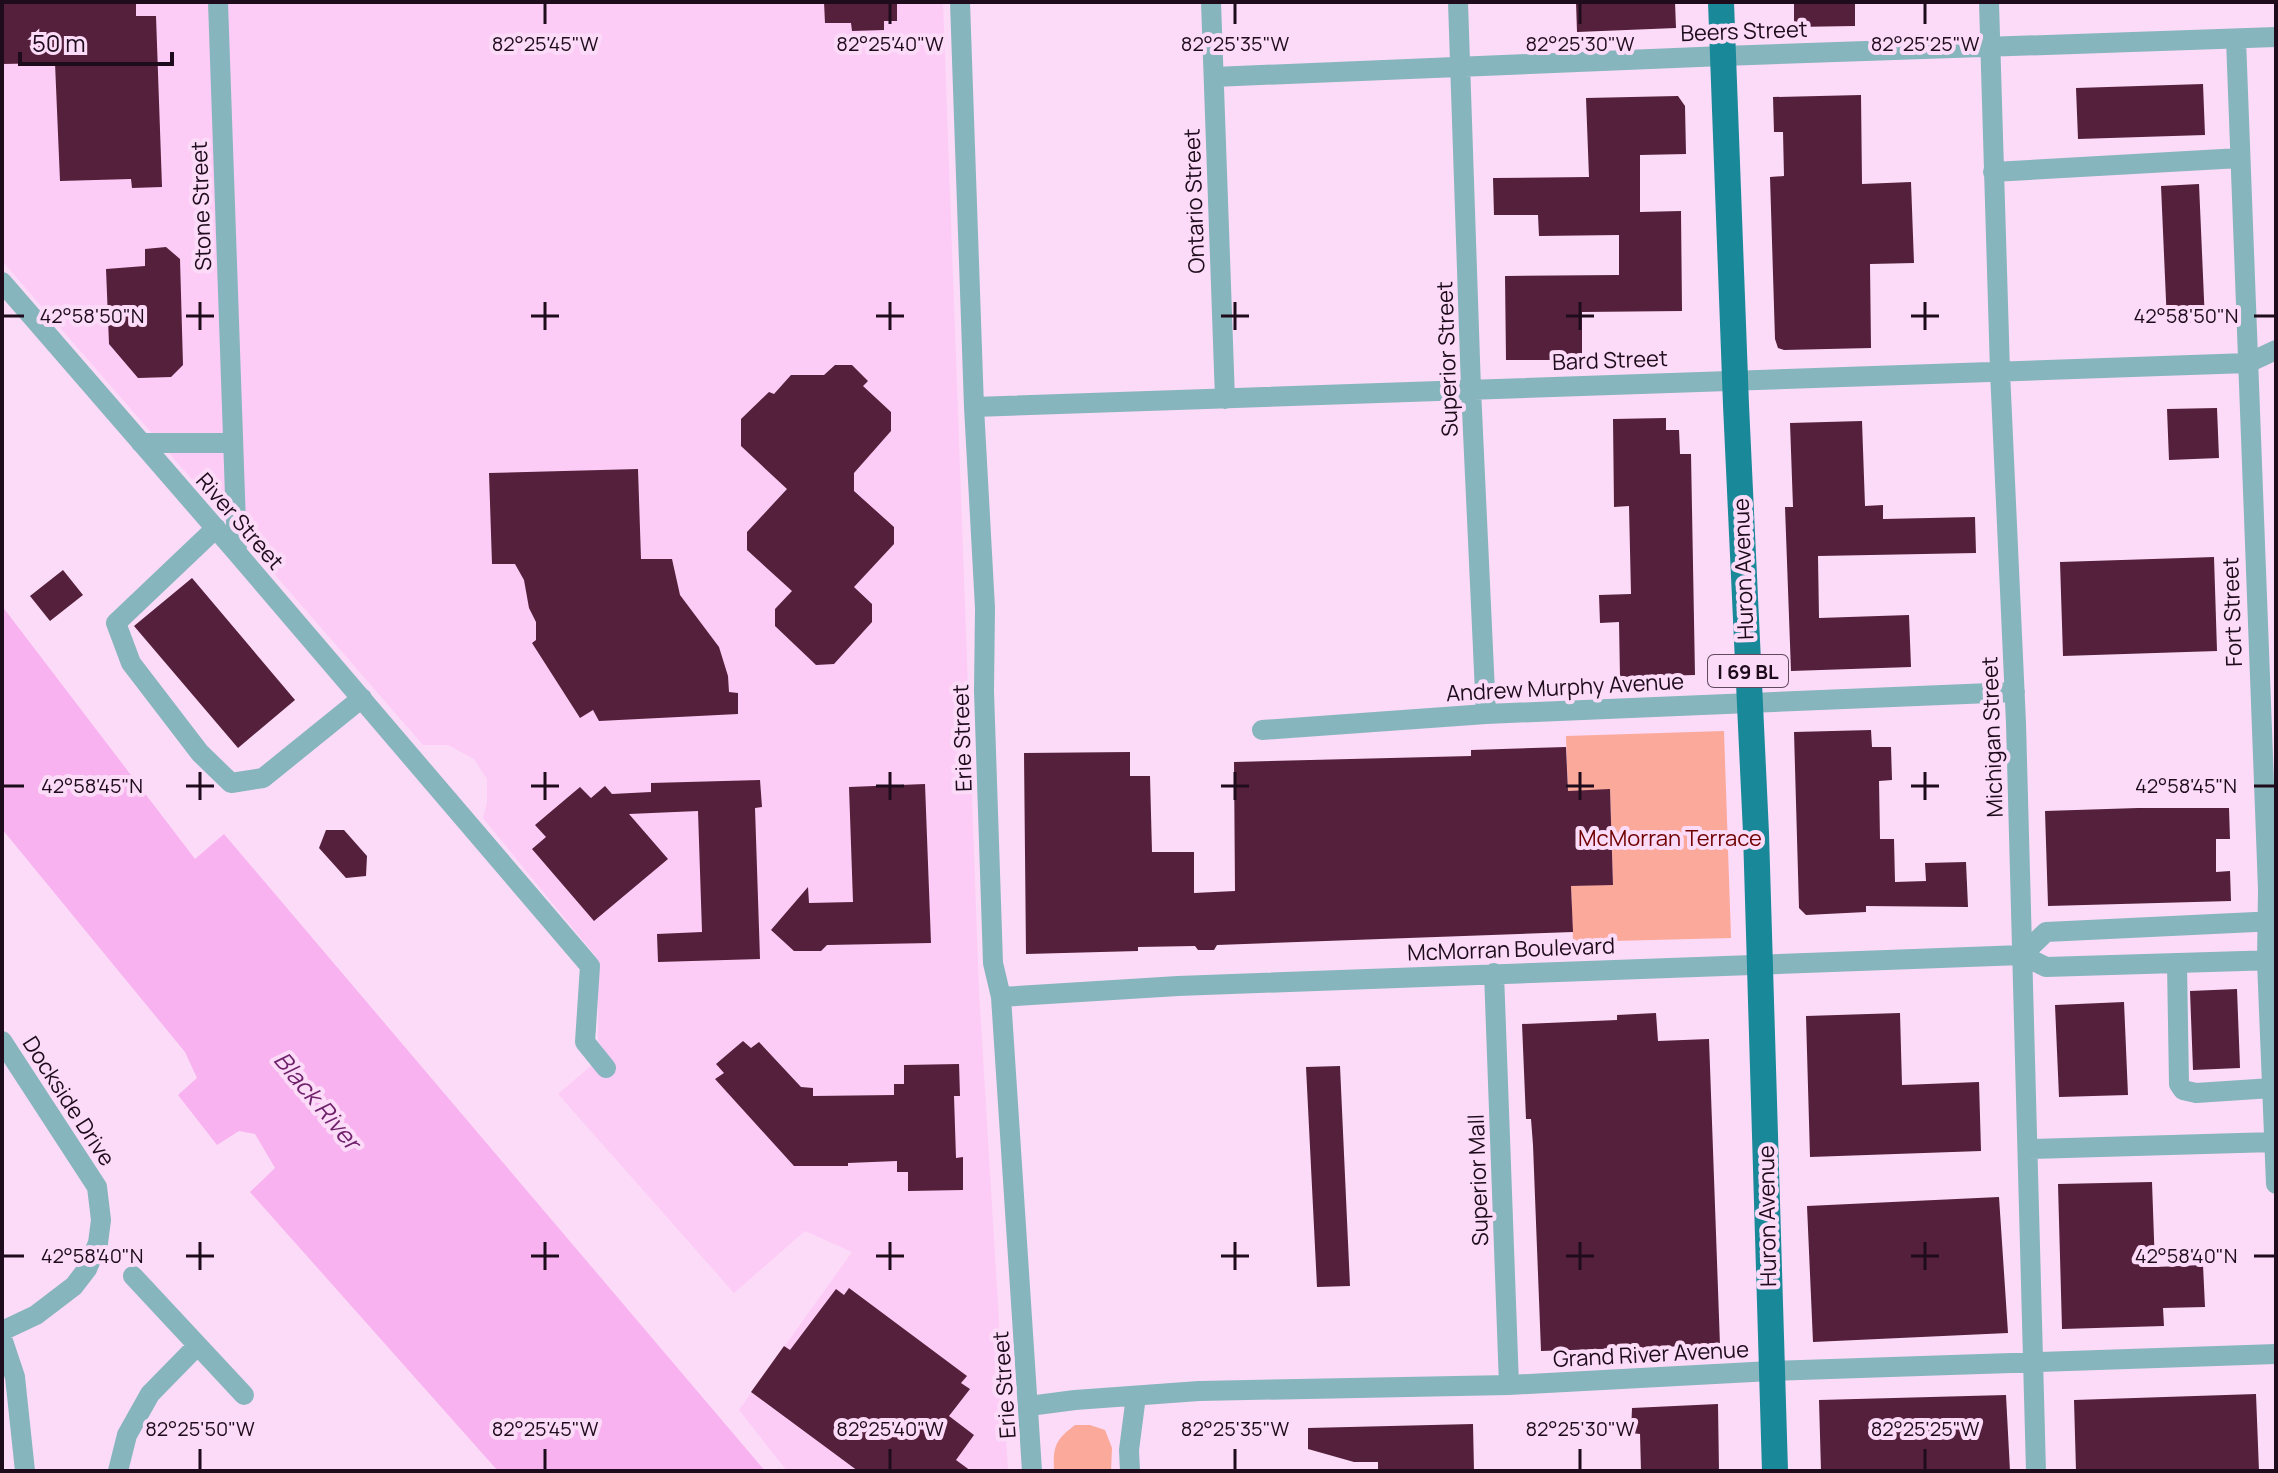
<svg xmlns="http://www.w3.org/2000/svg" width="2278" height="1473" viewBox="0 0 2278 1473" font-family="Manrope,sans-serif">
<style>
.built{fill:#fcccf6}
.green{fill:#faa99b}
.water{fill:#f7b2ef}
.building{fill:#54203b}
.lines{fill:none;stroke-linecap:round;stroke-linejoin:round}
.minor{stroke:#87b5bd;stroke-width:20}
.major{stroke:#198899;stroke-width:26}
.ticks{fill:none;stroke:#1e0c1c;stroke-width:3}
.labels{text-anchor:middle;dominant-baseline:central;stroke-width:8;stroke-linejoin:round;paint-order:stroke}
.shield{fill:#fcdbf8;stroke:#614a5e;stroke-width:2}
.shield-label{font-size:20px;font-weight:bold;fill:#1e0c1c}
.street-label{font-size:22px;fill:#1e0c1c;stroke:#fcdbf8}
.park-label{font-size:22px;fill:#700000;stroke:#fcdbf8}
.water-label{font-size:24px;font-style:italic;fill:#6f226b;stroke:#fcdbf8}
.ticks-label{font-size:20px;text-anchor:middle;fill:#1e0c1c;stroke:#fcdbf8;stroke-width:8;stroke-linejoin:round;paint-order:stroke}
</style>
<rect width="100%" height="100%" fill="#fcdbf8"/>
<path class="built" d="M 2,2 L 943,2 L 979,990 L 1008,1471 L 787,1471 L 739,1410 L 852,1252 L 805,1231 L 734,1293 L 558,1094 L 606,1053 L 598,1041 L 598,959 L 483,818 L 487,802 L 487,779 L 474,759 L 448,745 L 423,745 L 2,261 Z"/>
<path class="green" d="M 1724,731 L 1731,938 L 1573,942 L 1571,886 L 1613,884 L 1610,790 L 1568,791 L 1566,736 Z
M 1075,1425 L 1090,1425 L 1105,1430 L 1112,1448 L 1111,1471 L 1054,1471 C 1053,1447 1055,1440 1075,1425 Z"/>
<path class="water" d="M 2,606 L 195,859 L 224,834 L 765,1471 L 498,1471 L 250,1192 L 275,1168 L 255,1134 L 239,1131 L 217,1145 L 178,1095 L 197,1078 L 185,1052 L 2,829 Z"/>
<path class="building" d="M 2,2 L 136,2 L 136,16 L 156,16 L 162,187 L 132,188 L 131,179 L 60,181 L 55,63 L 2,64 Z
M 824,2 L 897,2 L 897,21 L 884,21 L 884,30 L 852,31 L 851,23 L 825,23 Z
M 1576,2 L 1675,2 L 1676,28 L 1577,32 Z
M 1794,2 L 1855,2 L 1855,26 L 1794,27 Z
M 2203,84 L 2205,135 L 2078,139 L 2076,88 Z
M 1861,95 L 1862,184 L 1911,182 L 1914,263 L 1870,264 L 1871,348 L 1784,350 L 1778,348 L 1775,339 L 1770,177 L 1784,176 L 1783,132 L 1774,132 L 1773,97 Z
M 1678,96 L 1685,106 L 1686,154 L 1640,155 L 1640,212 L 1681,211 L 1682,311 L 1582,312 L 1582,360 L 1506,360 L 1505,276 L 1619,275 L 1619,235 L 1539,236 L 1538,215 L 1494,215 L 1493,178 L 1589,177 L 1586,98 Z
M 2199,184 L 2205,322 L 2167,323 L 2161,186 Z
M 166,247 L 180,259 L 183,365 L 171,377 L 138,378 L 109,344 L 106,269 L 145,266 L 145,249 Z
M 835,365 L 852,365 L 868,381 L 863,386 L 891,412 L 891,431 L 854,473 L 854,491 L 894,527 L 894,544 L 854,587 L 872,604 L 872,622 L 834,664 L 816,665 L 775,626 L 775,609 L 792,591 L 747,550 L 747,532 L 787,489 L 741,446 L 741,419 L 769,392 L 774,394 L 791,375 L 824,375 Z
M 2217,408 L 2219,458 L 2169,460 L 2167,409 Z
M 1666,418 L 1666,430 L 1679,430 L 1680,454 L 1691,454 L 1695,675 L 1620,677 L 1619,622 L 1600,623 L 1599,595 L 1631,594 L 1629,506 L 1614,507 L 1613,419 Z
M 1862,421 L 1865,506 L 1883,505 L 1883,519 L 1975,517 L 1976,553 L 1818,556 L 1819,618 L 1909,615 L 1911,667 L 1791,671 L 1785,507 L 1793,507 L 1790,423 Z
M 638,469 L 641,559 L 672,559 L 680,595 L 719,647 L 728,676 L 729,692 L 738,693 L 738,714 L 599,721 L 593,710 L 580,718 L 532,643 L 536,640 L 536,622 L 529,608 L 524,580 L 515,564 L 492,564 L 489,473 Z
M 2214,557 L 2217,651 L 2063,656 L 2060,562 Z
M 63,570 L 83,595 L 50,621 L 30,596 Z
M 192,578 L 295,700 L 238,748 L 134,626 Z
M 1871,730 L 1872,747 L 1891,747 L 1892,780 L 1879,781 L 1880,839 L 1894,839 L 1895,882 L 1926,881 L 1925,863 L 1966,862 L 1968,907 L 1866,906 L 1866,912 L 1806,915 L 1799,908 L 1794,732 Z
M 1566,747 L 1568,791 L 1610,789 L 1613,885 L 1571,886 L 1573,932 L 1217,945 L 1214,950 L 1198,950 L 1195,946 L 1138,947 L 1138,951 L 1026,954 L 1024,753 L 1130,752 L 1130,776 L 1150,776 L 1152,852 L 1194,852 L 1194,893 L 1235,891 L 1234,762 L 1471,756 L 1471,750 Z
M 760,780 L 762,807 L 755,808 L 760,959 L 658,962 L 657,934 L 702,932 L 698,811 L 629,814 L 668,859 L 594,921 L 532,849 L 546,837 L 535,825 L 580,787 L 591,798 L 605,786 L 612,794 L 651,792 L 651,783 Z
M 925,784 L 931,943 L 827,945 L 821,951 L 794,951 L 771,930 L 808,887 L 809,903 L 853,902 L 849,787 Z
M 2138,808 L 2229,808 L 2230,839 L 2216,839 L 2216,872 L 2230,871 L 2231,901 L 2048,906 L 2045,811 Z
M 326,830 L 344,830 L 367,856 L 366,876 L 346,878 L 319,848 Z
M 2237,989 L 2240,1068 L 2193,1070 L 2190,991 Z
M 2124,1002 L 2128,1095 L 2059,1097 L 2055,1005 Z
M 1656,1013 L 1658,1041 L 1709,1039 L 1720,1345 L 1541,1351 L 1533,1145 L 1531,1119 L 1526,1119 L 1522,1024 L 1617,1020 L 1617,1015 Z
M 1900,1013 L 1902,1085 L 1979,1082 L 1981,1151 L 1810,1157 L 1806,1016 Z
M 743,1041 L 751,1048 L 759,1042 L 801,1087 L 813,1088 L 813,1096 L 894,1095 L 894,1084 L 904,1084 L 904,1065 L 959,1064 L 960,1096 L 954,1096 L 956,1158 L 963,1157 L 963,1190 L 908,1191 L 908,1172 L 897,1172 L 897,1161 L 848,1163 L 848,1166 L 794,1166 L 715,1079 L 724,1073 L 716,1064 Z
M 1340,1066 L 1350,1286 L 1317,1287 L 1306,1067 Z
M 2152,1182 L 2155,1267 L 2203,1265 L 2205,1307 L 2163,1308 L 2164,1326 L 2062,1329 L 2058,1184 Z
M 1999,1197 L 2008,1333 L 1813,1342 L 1807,1206 Z
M 849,1288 L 967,1376 L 961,1383 L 970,1389 L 949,1416 L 974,1435 L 956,1460 L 971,1471 L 858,1471 L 751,1392 L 784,1346 L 790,1350 L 836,1289 L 844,1295 Z
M 2256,1394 L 2259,1471 L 2076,1471 L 2074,1400 Z
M 2006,1395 L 2010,1471 L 1821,1471 L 1819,1400 Z
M 1718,1404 L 1719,1471 L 1641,1471 L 1640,1434 L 1631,1433 L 1632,1408 Z
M 1473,1424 L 1474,1471 L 1378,1471 L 1378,1462 L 1354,1462 L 1308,1449 L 1308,1428 Z"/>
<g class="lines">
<path class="minor" d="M 218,2 L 237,553
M 960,2 L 974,407 L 985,608 L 984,691 L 993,963 L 1001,997 L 1032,1471
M 1211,2 L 1225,399
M 1458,2 L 1471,389 L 1486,714
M 1989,2 L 2000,371 L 2016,723 L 2036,1471
M 2236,39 L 2268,889 L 2267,961 L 2276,1184
M 1214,77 L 1723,56 L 2276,37
M 1993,172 L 2240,158
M 2,282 L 237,553 L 590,966 L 585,1042 L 606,1068
M 974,407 L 2248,363 L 2276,350
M 141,443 L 233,443
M 216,528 L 116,623 L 131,663 L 200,753 L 231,783 L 263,778 L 362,698
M 1262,730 L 1486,714 L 2015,692
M 2022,955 L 2046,932 L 2276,921
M 2177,963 L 2179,1084 L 2183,1090 L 2196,1093 L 2272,1088
M 1494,973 L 1509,1385
M 1001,997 L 1178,986 L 2022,955 L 2046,967 L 2276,960
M 2,1041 L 97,1187 L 101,1220 L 98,1243 L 87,1269 L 74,1286 L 36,1315 L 2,1331
M 2029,1149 L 2274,1142
M 133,1276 L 244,1395
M 2,1338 L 15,1377 L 25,1471
M 1029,1406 L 1075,1400 L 1199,1391 L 1509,1385 L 1771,1371 L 2276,1354
M 118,1471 L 127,1435 L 150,1394 L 197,1346
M 1130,1471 L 1129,1450 L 1136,1396"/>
<path class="major" d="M 1721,2 L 1736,405 L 1756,833 L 1775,1471"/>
</g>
<path class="ticks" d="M 545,4 L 545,24M 890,4 L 890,24M 1235,4 L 1235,24M 1580,4 L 1580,24M 1925,4 L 1925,24M 200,302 L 200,330M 545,302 L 545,330M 890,302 L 890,330M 1235,302 L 1235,330M 1580,302 L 1580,330M 1925,302 L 1925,330M 4,316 L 24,316M 186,316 L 214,316M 531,316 L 559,316M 876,316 L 904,316M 1221,316 L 1249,316M 1566,316 L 1594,316M 1911,316 L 1939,316M 2254,316 L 2274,316M 200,772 L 200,800M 545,772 L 545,800M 890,772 L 890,800M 1235,772 L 1235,800M 1580,772 L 1580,800M 1925,772 L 1925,800M 4,786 L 24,786M 186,786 L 214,786M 531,786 L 559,786M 876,786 L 904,786M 1221,786 L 1249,786M 1566,786 L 1594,786M 1911,786 L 1939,786M 2254,786 L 2274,786M 200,1242 L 200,1270M 545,1242 L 545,1270M 890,1242 L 890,1270M 1235,1242 L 1235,1270M 1580,1242 L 1580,1270M 1925,1242 L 1925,1270M 4,1256 L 24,1256M 186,1256 L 214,1256M 531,1256 L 559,1256M 876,1256 L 904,1256M 1221,1256 L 1249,1256M 1566,1256 L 1594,1256M 1911,1256 L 1939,1256M 2254,1256 L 2274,1256M 200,1449 L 200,1469M 545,1449 L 545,1469M 890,1449 L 890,1469M 1235,1449 L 1235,1469M 1580,1449 L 1580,1469M 1925,1449 L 1925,1469"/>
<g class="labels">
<rect class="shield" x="1708" y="655" width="80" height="32" rx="6"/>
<g class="shield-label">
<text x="1748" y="671">I 69 BL</text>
</g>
<g class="street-label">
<text transform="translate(1744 31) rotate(-2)">Beers Street</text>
<text transform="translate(1194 201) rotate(-92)">Ontario Street</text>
<text transform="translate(201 206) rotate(-92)">Stone Street</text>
<text transform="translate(1447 359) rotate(-92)">Superior Street</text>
<text transform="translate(1610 360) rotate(-2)">Bard Street</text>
<text transform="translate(240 521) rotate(49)">River Street</text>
<text transform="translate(1743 569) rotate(-92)">Huron Avenue</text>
<text transform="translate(2232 612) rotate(-92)">Fort Street</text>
<text transform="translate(1565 687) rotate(-3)">Andrew Murphy Avenue</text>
<text transform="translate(1992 737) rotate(-92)">Michigan Street</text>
<text transform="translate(962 738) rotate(-92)">Erie Street</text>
<text transform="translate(1511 949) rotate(-2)">McMorran Boulevard</text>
<text transform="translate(69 1101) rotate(57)">Dockside Drive</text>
<text transform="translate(1478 1180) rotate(-92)">Superior Mall</text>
<text transform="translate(1767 1216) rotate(-91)">Huron Avenue</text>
<text transform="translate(1651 1354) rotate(-3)">Grand River Avenue</text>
<text transform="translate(1004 1385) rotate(-94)">Erie Street</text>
</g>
<g class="park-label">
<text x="1670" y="838">McMorran Terrace</text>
</g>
<g class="water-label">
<text transform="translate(318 1100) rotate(50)">Black River</text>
</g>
</g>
<g class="ticks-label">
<text x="545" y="51">82°25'45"W</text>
<text x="890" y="51">82°25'40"W</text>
<text x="1235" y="51">82°25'35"W</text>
<text x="1580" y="51">82°25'30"W</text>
<text x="1925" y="51">82°25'25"W</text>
<text x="92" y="323">42°58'50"N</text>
<text x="2186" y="323">42°58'50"N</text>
<text x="92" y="793">42°58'45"N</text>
<text x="2186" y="793">42°58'45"N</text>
<text x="92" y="1263">42°58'40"N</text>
<text x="2186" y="1263">42°58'40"N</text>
<text x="200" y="1436">82°25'50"W</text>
<text x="545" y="1436">82°25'45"W</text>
<text x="890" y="1436">82°25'40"W</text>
<text x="1235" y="1436">82°25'35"W</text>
<text x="1580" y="1436">82°25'30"W</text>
<text x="1925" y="1436">82°25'25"W</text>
</g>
<rect width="2278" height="1473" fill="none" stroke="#1e0c1c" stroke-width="8"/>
<path d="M20 52v12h152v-12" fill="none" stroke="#1e0c1c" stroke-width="4"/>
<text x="32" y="52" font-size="24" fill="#1e0c1c" stroke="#fcdbf8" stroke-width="6" paint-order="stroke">50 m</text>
</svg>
